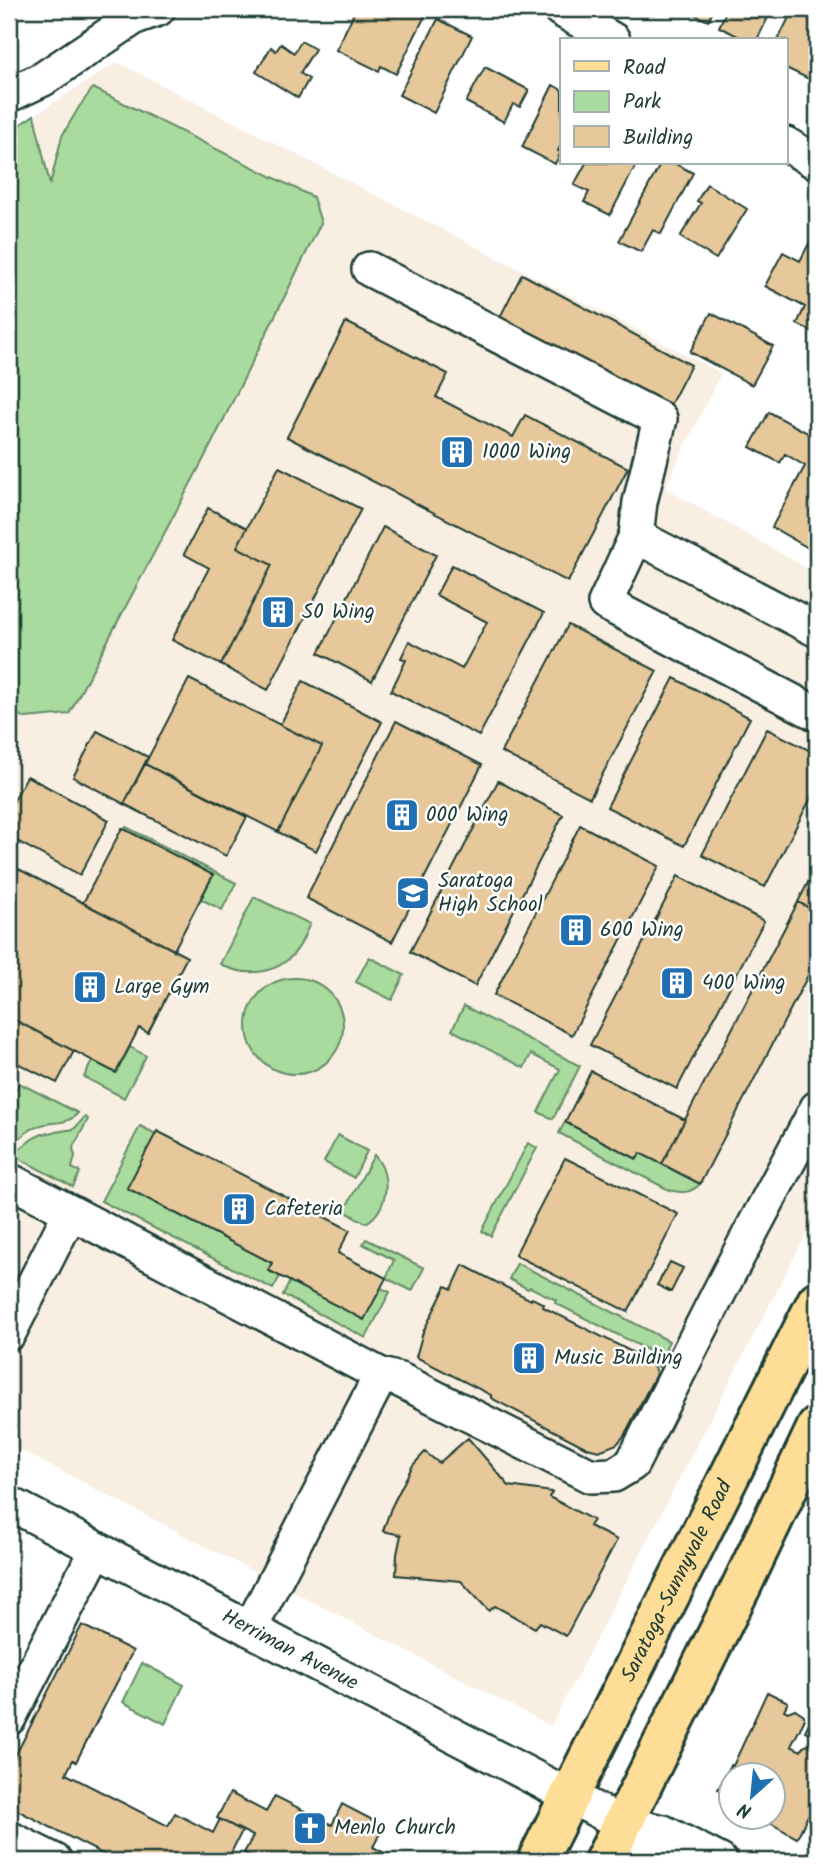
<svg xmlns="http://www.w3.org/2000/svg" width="826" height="1870" viewBox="0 0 826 1870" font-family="Kalam,sans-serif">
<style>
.built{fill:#f8eee1}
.green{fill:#a8db9d;stroke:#648c68;stroke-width:2}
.building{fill:#e7c89a;stroke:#1f3d34;stroke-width:2}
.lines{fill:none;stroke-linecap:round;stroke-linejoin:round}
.minor-casing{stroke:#1f3d34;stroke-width:38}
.major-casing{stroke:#1f3d34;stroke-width:44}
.minor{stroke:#fff;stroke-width:33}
.major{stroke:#fedd96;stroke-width:38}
.labels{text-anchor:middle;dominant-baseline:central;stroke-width:5;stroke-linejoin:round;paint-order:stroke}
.poi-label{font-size:21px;fill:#1f3d34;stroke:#fff;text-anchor:start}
.street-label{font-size:21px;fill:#1f3d34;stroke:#fff}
</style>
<rect width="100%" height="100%" fill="#fff"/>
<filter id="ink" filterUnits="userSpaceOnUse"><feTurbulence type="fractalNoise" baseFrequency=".0143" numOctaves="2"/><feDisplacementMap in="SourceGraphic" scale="14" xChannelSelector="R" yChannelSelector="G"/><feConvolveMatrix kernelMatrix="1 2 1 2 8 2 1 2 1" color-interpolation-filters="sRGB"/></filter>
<g filter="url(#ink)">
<path class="built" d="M 117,62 L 721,373 L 665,488 L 817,574 L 817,1213 L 551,1726 L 9,1444 L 9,132 Z"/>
<path class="green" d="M 93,88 L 313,197 L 321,223 L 212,443 L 69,714 L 25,718 L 9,710 L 9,132 L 34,115 L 50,185 L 62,136 L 79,107 Z
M 126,827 L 236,883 L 222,910 L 201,899 L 213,876 L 124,830 Z
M 254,897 L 310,924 C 306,931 304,938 300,945 C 283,974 248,979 220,964 Z
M 369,957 L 404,975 L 392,1000 L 356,982 Z
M247 1026a48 48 0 1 1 96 0a48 48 0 1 1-96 0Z
M 464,1006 L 580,1066 L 553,1119 L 538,1112 L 560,1069 L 531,1054 L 524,1068 L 452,1030 Z
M 130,1047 L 146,1056 L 124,1098 L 84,1077 L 92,1061 L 116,1073 Z
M 19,1083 L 78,1113 C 68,1124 57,1122 45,1124 C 30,1127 21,1138 9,1145 L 9,1102 Z
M 85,1117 L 88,1119 L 73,1148 L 75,1156 L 72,1168 L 80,1172 L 73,1187 L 18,1158 L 20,1149 L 32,1139 L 42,1134 L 74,1129 Z
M 565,1122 L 636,1159 L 640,1153 L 700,1184 C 690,1194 682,1193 669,1190 L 559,1133 Z
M 140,1126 L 156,1134 L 128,1189 L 272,1263 L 268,1271 L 280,1276 L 273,1289 L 101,1201 Z
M 338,1135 L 367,1151 L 354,1178 L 324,1162 Z
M 528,1143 L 537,1148 L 491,1236 L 482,1231 Z
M 374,1155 C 392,1174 389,1209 366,1223 L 344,1211 Z
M 366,1239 L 424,1268 L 412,1291 L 386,1278 L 394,1260 L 363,1244 Z
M 517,1263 L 669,1341 L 666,1347 L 671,1364 L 666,1372 L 645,1358 L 648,1350 L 555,1303 L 556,1300 L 530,1287 L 528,1289 L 509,1279 Z
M 290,1281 L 364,1319 L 381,1288 L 390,1292 L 366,1338 L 283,1295 Z
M 142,1663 L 184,1685 L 165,1724 L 123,1702 Z"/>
<path class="building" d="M 356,9 L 416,9 L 426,14 L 396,74 L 381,66 L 379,71 L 336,50 Z
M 683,9 L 714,9 L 708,21 Z
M 727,9 L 772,9 L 757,40 L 746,40 L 719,27 Z
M 792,11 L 817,22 L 815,33 L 817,35 L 817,83 L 786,68 L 786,40 L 778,40 Z
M 438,19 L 472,36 L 434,113 L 399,95 Z
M 301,41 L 315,49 L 300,73 L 309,79 L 298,98 L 256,72 L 271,47 L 276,51 L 281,44 L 294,53 Z
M 485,67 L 529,90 L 520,107 L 513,104 L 504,122 L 466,102 Z
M 553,85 L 562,90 L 562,143 L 558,151 L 561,152 L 555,164 L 522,147 Z
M 586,163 L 637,163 L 610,215 L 584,202 L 589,192 L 574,185 Z
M 661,163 L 674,163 L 693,173 L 661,234 L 653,230 L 641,252 L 619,241 Z
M 707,184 L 747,209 L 716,259 L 680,237 L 701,203 L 697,201 Z
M 815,232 L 817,233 L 817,334 L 797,324 L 805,307 L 765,286 L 783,252 L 800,261 Z
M 522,274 L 691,365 L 667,411 L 498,321 Z
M 711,313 L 773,346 L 752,385 L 690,352 Z
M 346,322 L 448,374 L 436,397 L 513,437 L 525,415 L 628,468 L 568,582 L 287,437 Z
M 769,412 L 817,438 L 817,553 L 772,527 L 805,466 L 785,454 L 780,463 L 750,447 Z
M 279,467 L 361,509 L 268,690 L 221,665 L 272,565 L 237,547 Z
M 208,508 L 247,528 L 237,547 L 272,565 L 221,665 L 172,640 L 209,568 L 184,554 Z
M 383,527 L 436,555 L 372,681 L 319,653 Z
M 452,565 L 544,613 L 479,736 L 391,691 L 406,660 L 401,658 L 409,641 L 462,669 L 487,622 L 436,595 Z
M 568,625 L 657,671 L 590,798 L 501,752 Z
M 674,678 L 750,718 L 684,846 L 607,807 Z
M 189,679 L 322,746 L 278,832 L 145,764 Z
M 303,681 L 382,722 L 316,851 L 278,832 L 322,746 L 280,725 Z
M 396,721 L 482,765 L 392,942 L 306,898 Z
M 767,729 L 817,754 L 817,786 L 765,887 L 702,855 Z
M 97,731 L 148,757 L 124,804 L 73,777 Z
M 145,764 L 247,817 L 226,856 L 124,804 Z
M 27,776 L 109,820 L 80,875 L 9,837 L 9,810 Z
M 498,781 L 563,815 L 475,986 L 410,952 Z
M 580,825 L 659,866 L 572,1035 L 494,995 Z
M 122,828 L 213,875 L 174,950 L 83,903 Z
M 9,864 L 187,957 L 148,1033 L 139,1028 L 116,1073 L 9,1017 Z
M 812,875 L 817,878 L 817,912 L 798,902 Z
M 678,876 L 764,921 L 677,1089 L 590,1045 Z
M 798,902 L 817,912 L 817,958 L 700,1184 L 662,1164 Z
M 9,1017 L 74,1051 L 57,1083 L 9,1059 Z
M 591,1071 L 685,1120 L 662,1164 L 640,1153 L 637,1159 L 565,1122 Z
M 157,1131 L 350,1230 L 338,1253 L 386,1278 L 364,1320 L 268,1270 L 272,1263 L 127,1188 Z
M 565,1158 L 678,1214 L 628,1312 L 515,1255 Z
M 670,1262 L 683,1268 L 671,1292 L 657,1285 Z
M 463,1265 L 531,1300 L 532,1298 L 544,1304 L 543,1307 L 636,1354 L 641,1359 L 652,1365 L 656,1371 L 655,1376 L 624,1436 L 617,1444 L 599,1451 L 587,1448 L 491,1398 L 491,1395 L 416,1357 L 423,1332 L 446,1286 L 452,1289 Z
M 468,1438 L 509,1486 L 552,1492 L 549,1497 L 593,1520 L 589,1526 L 617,1540 L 566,1636 L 540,1622 L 535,1628 L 495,1606 L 489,1611 L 461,1581 L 396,1575 L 397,1554 L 401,1535 L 383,1531 L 391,1508 L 402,1486 L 413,1465 L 425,1452 L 439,1463 Z
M 82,1625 L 133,1651 L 76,1762 L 73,1760 L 66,1774 L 168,1826 L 175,1813 L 213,1833 L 220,1819 L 242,1831 L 227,1861 L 116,1861 L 9,1806 L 9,1768 Z
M 767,1692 L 788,1702 L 784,1710 L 788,1712 L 795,1709 L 804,1715 L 804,1721 L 791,1746 L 801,1751 L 803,1747 L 808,1745 L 817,1749 L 817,1757 L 814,1764 L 817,1766 L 817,1797 L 797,1838 L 763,1819 L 774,1818 L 774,1776 L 732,1776 L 732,1795 L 718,1789 L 731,1765 L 733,1766 Z
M 813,1715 L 817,1717 L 817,1737 L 805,1731 Z
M 230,1793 L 266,1812 L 275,1796 L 332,1825 L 342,1804 L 384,1826 L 373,1847 L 392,1857 L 390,1861 L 259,1861 L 244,1853 L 253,1836 L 217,1818 Z"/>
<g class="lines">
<g class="minor-casing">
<g id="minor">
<path d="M 560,9 L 613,40"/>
<path d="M 9,95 L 43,79 L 135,17 L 158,9"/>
<path d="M 786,144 L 817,163"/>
<path d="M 369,269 L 660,419 L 640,502 L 636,536"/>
<path d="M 817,630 L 636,536 L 605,603 L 817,714"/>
<path d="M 9,1180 L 381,1375 L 400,1380 L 591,1476 L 614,1475 L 632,1464 L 729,1273 L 817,1108"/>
<path d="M 9,1333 L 70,1213"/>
<path id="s1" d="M 9,1503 L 623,1824 L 663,1832 L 720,1861"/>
<path d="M 250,1629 L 381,1375"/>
<path d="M 9,1718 L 97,1549"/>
<path d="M 623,1824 L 648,1856 L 658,1861"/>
<path d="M 9,1838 L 55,1861"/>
</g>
</g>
<g class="major-casing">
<g id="major">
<path id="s2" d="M 537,1861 L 817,1301"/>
<path d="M 604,1861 L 742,1585 L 817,1427"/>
</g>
</g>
<use href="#minor" class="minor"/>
<use href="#major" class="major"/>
</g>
</g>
<defs>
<g id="building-square" transform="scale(1.75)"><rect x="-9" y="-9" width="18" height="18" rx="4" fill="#1f6fb2" stroke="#fff"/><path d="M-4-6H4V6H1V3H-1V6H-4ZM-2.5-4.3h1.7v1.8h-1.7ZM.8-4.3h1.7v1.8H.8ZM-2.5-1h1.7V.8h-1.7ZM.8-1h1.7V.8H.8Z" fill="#fff"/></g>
<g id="school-square" transform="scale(1.75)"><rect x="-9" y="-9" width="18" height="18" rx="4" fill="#1f6fb2" stroke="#fff"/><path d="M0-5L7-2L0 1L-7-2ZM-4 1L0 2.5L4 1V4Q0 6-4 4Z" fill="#fff"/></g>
<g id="church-square" transform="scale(1.75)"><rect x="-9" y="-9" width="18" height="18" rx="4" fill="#1f6fb2" stroke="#fff"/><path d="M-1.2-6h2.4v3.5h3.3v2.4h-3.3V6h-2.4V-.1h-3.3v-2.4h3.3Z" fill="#fff"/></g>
</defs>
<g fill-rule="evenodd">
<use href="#building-square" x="457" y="452"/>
<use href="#building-square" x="278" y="612"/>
<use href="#building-square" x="402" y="815"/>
<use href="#school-square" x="413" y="893"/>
<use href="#building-square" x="576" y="930"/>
<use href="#building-square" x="677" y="983"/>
<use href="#building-square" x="90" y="987"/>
<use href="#building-square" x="239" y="1209"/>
<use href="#building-square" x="529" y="1358"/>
<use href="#church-square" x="310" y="1828"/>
</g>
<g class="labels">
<g class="poi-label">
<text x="482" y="452">1000 Wing</text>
<text x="302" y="612">S0 Wing</text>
<text x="426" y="815">000 Wing</text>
<text x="438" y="881">Saratoga<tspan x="438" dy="24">High School</tspan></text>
<text x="600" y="930">600 Wing</text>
<text x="702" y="983">400 Wing</text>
<text x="114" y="987">Large Gym</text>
<text x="264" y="1209">Cafeteria</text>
<text x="554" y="1358">Music Building</text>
<text x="334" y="1828">Menlo Church</text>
</g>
<g class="street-label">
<text stroke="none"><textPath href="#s2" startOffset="313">Saratoga-Sunnyvale Road</textPath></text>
<text stroke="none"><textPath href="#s1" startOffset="317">Herriman Avenue</textPath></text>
</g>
</g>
<rect width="826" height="1870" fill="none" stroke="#fff" stroke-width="35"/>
<rect x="18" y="18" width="791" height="1835" fill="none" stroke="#1f3d34" stroke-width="2.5" filter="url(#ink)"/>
<rect x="560" y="38" width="228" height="126" fill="#ffffff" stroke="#a5b1ae" stroke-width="2"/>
<rect x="574" y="61" width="35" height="10" fill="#fedd96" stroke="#a5b1ae" stroke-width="2"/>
<text x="623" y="74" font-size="21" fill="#1f3d34">Road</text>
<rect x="574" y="91" width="35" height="21" fill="#a8db9d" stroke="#a5b1ae" stroke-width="2"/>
<text x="623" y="108" font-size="21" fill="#1f3d34">Park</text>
<rect x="574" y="126" width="35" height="21" fill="#e7c89a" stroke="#a5b1ae" stroke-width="2"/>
<text x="623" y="144" font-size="21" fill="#1f3d34">Building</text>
<g transform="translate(752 1796) rotate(207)"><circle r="33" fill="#ffffff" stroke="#a5b1ae" stroke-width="2"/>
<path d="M0-5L12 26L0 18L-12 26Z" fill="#1f6fb2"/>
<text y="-10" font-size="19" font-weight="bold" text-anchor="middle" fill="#1f3d34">N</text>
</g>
</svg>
